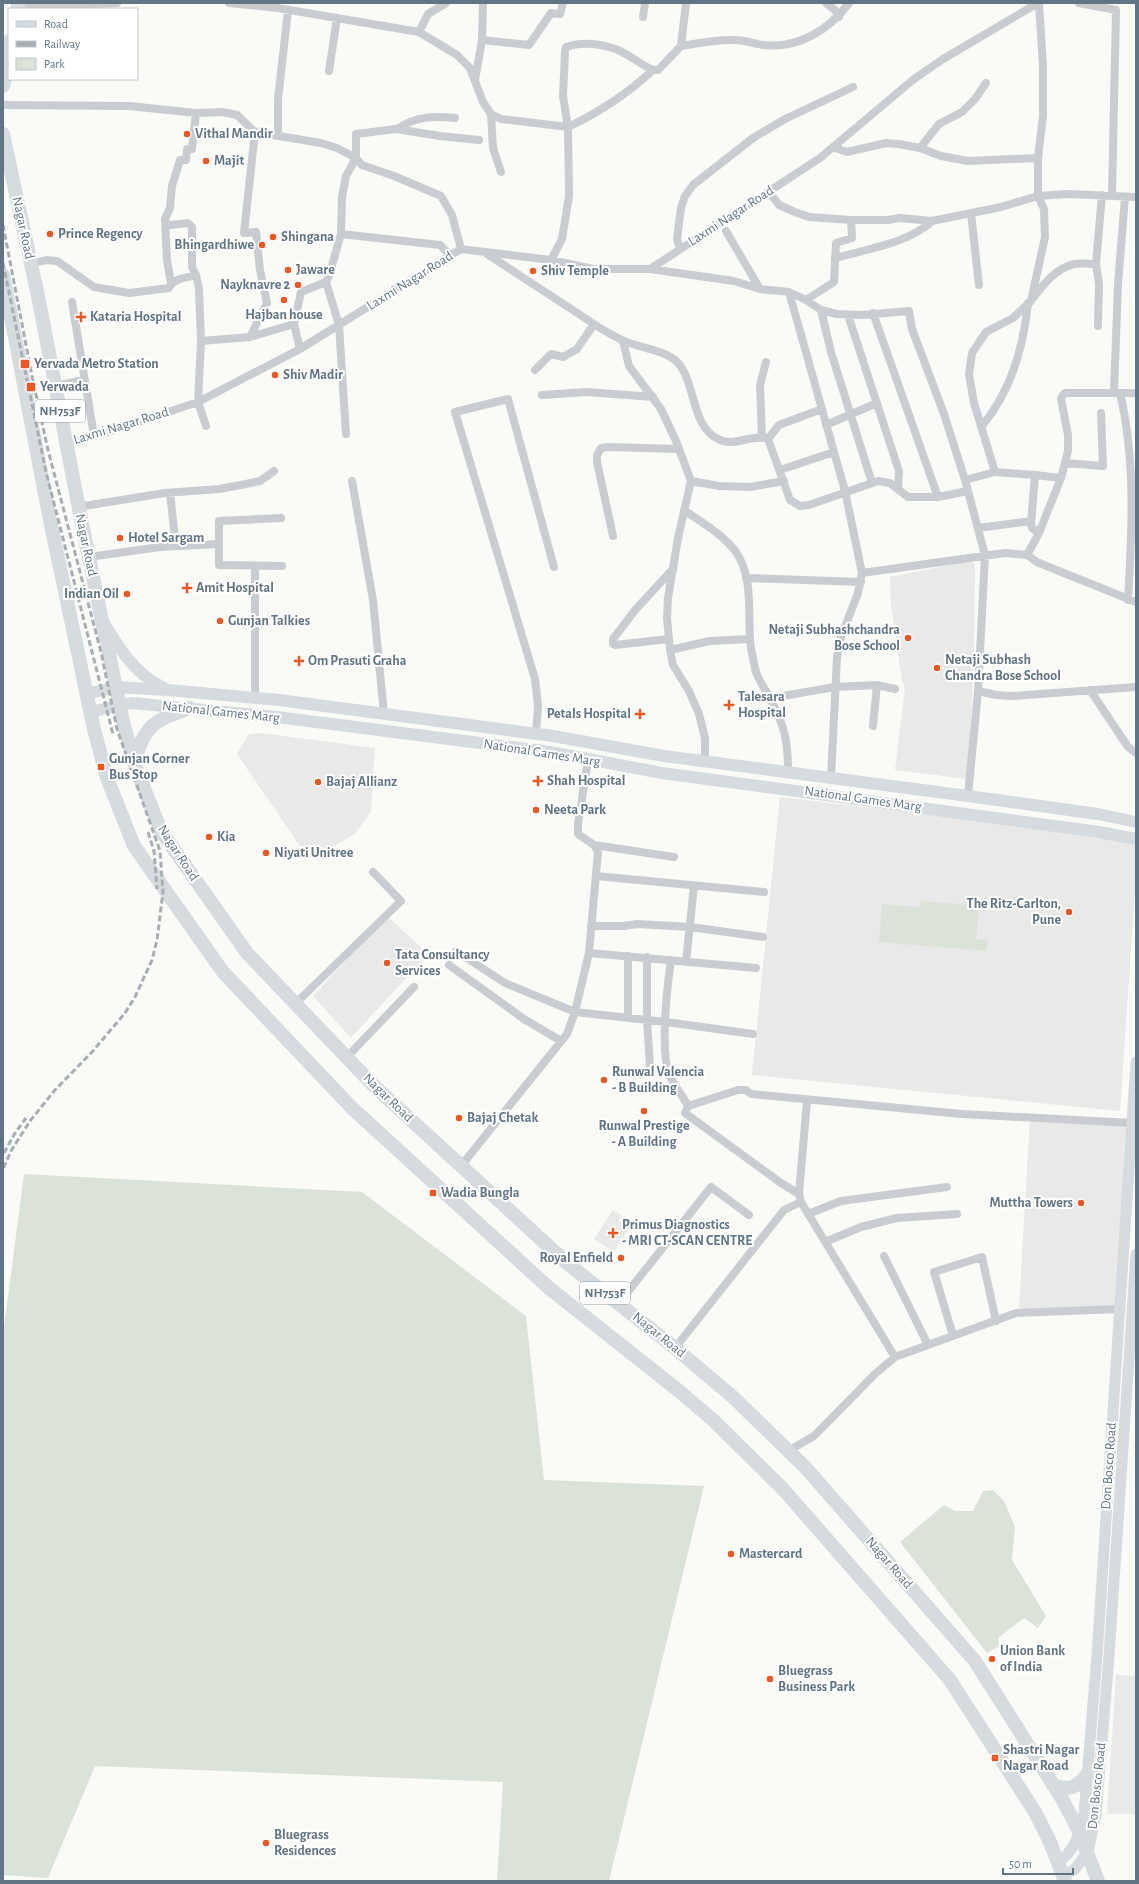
<svg xmlns="http://www.w3.org/2000/svg" width="1139" height="1884" viewBox="0 0 1139 1884" font-family="'Alegreya Sans',sans-serif">
<style>
.built{fill:#e8e9e8}
.green{fill:#dbe2d8}
.lines{fill:none;stroke-linecap:round;stroke-linejoin:round}
.street{stroke:#c9cdd1;stroke-width:8}
.secondary{stroke:#d6dbdf;stroke-width:11}
.primary{stroke:#d6dbdf;stroke-width:12}
.highway{stroke:#d6dbdf;stroke-width:14}
.rail{stroke:#a7aeb4;stroke-width:3;stroke-dasharray:6 3;stroke-linecap:butt}
.poi-dot{fill:#f05621;stroke:#fff;stroke-width:1.5}
.labels{text-anchor:middle;dominant-baseline:central;stroke-width:4;stroke-linejoin:round;paint-order:stroke}
.shield{fill:#fff;stroke:#919eaa;stroke-width:1}
.shield-label{font-size:13px;font-weight:bold;fill:#627585}
.poi-label{font-size:14px;font-weight:bold;fill:#627585;stroke:#fff;text-anchor:start}
.street-label{font-size:14px;fill:#627585;stroke:#fff}
</style>
<rect width="100%" height="100%" fill="#fafaf7"/>
<path class="built" d="M 969,561 L 975,564 L 974,656 L 968,779 L 895,770 L 905,689 L 902,680 L 891,606 L 890,577 Z
M 261,733 L 375,748 L 371,811 L 355,834 L 331,848 L 300,846 L 237,754 L 249,734 Z
M 780,797 L 1108,836 L 1136,845 L 1136,876 L 1120,1111 L 752,1075 Z
M 387,916 L 428,954 L 351,1038 L 313,996 Z
M 1030,1118 L 1127,1125 L 1117,1305 L 1021,1315 L 1019,1307 Z
M 613,1210 L 622,1216 L 619,1221 L 625,1226 L 629,1220 L 633,1223 L 614,1252 L 594,1239 Z
M 1116,1675 L 1136,1676 L 1136,1814 L 1107,1814 Z"/>
<path class="green" d="M 921,901 L 979,906 L 976,939 L 988,940 L 987,951 L 879,942 L 882,904 L 920,907 Z
M 24,1174 L 362,1192 L 526,1316 L 544,1480 L 704,1486 L 609,1881 L 497,1881 L 503,1782 L 95,1766 L 48,1878 L 3,1875 L 3,1335 Z
M 993,1490 L 1004,1501 L 1015,1527 L 1012,1560 L 1046,1616 L 1038,1628 L 1024,1618 L 998,1638 L 1000,1646 L 987,1653 L 900,1542 L 944,1505 L 955,1511 L 973,1511 L 983,1491 Z"/>
<g class="lines">
<path class="street" d="M 229,3 L 278,8 L 419,32 L 457,55 L 470,68 L 483,102 L 491,114 L 501,119 L 568,127 L 563,96 L 565,52 L 566,47 C 582,41 603,44 618,50 C 630,55 641,65 653,70
M 826,3 L 835,10 L 839,17
M 1079,3 L 1116,10 L 1112,196
M 18,7 L 117,3
M 643,17 L 645,3
M 419,32 L 428,14 L 446,3
M 482,40 L 529,45 L 551,13 L 560,14 L 563,3
M 681,46 C 699,43 717,39 735,40 C 745,40 754,44 763,45 C 798,49 829,30 849,3
M 329,71 L 337,18
M 475,80 L 482,40 L 483,3
M 3,105 L 129,106 L 196,113 L 222,112 L 237,115 L 255,132 L 321,143 L 337,148 L 356,158 L 362,165 L 394,176 L 441,196 L 452,215 L 461,249
M 491,114 L 493,148 L 501,172
M 397,129 C 416,116 433,116 455,118
M 278,136 L 278,99 L 288,10
M 833,147 L 847,152 L 886,143 L 899,144 L 920,148 L 941,156 L 968,161 L 1038,158
M 920,148 L 939,124 L 962,112 L 975,99 L 986,83
M 769,192 L 779,205 L 795,212 L 809,217 L 851,220 L 888,220 L 900,218 L 932,221 L 1001,207 L 1038,196 L 1068,194 L 1136,197
M 971,213 L 979,285
M 166,224 L 171,225 L 188,223 L 192,227 L 192,267 L 196,275 L 199,289 L 201,341 L 198,402 L 206,426
M 726,231 L 760,289
M 341,234 L 440,245 L 451,256
M 680,249 L 677,239 L 681,208 L 685,196 L 693,185 L 753,138 L 785,119 L 853,87
M 487,254 C 513,271 539,288 565,305 C 584,317 602,331 622,340 C 638,348 667,350 678,363 C 696,383 691,426 718,439 C 734,448 752,433 768,439 L 790,500 L 800,506 L 809,505 L 878,481 L 890,483 L 908,497 L 938,497 L 968,491
M 835,258 C 867,249 907,244 932,221
M 551,260 L 562,239 L 569,196 L 568,127 C 600,112 627,94 653,70 L 658,70 L 681,46 L 686,3
M 31,264 L 46,260 L 57,261 L 94,287 L 129,293 L 169,288 C 173,278 187,278 196,275
M 650,269 L 734,281 L 760,289 L 789,292 L 806,300 L 821,310 L 837,314 L 862,315 L 909,311 L 912,329 L 944,414 L 965,480 L 985,555 L 978,691 L 968,796
M 326,282 L 339,325 L 346,434
M 171,283 L 167,260 L 165,219 L 170,208 L 172,186 L 180,160 L 186,160 L 187,149 L 192,149 L 196,113
M 789,292 L 845,491 L 862,573 L 858,593 L 840,640 L 837,657 L 831,778
M 1033,298 C 1043,285 1056,268 1074,264 C 1081,263 1089,264 1096,264
M 806,300 L 834,282 L 836,243 L 852,238 L 851,220
M 72,302 L 94,436
M 821,310 L 831,352 L 872,483
M 873,313 L 938,497
M 848,315 L 899,471 L 898,488
M 1098,326 L 1099,284 L 1096,264 L 1102,195
M 250,337 L 267,303 L 260,270 L 256,232 L 244,233 L 255,132
M 201,341 L 250,337 L 294,324
M 623,341 L 629,366 L 661,409 L 676,441 L 691,481 L 678,538 L 668,598 L 667,618 L 670,650 L 673,665 L 689,691 L 699,714 L 705,738 L 705,762
M 300,349 L 294,324 L 301,292 L 326,282 L 329,276 L 341,234 L 342,197 L 346,176 L 356,158 L 356,134 L 396,129 L 440,136 L 479,140
M 535,370 L 551,354 L 563,357 L 577,349 L 594,324
M 55,386 L 84,380
M 1114,392 L 1118,284 L 1125,197
M 1120,393 C 1136,461 1132,531 1128,600
M 542,395 L 587,392 L 653,397
M 826,425 L 877,403
M 981,427 C 1011,392 1023,349 1028,303
M 762,437 L 760,385 L 766,362
M 768,439 L 779,425 L 822,409
M 66,443 L 102,434 L 198,402 L 300,349 L 461,249 L 551,260 L 593,269 L 650,269 L 820,158 L 914,79 L 943,59 L 1038,3
M 1065,463 L 1103,466 L 1101,413
M 780,470 L 834,452
M 995,472 L 974,403 L 969,374 L 972,353 L 986,332 L 1013,318 L 1031,301 L 1045,237 L 1044,209 L 1038,196 L 1038,158 L 1043,116 L 1043,66 L 1039,3
M 1061,478 L 1068,451 L 1068,435 L 1061,399 L 1063,395 L 1065,393 L 1136,393
M 965,480 L 995,472 L 1035,475
M 352,481 L 373,600 L 384,714
M 691,481 L 719,486 L 750,487 L 784,481
M 170,493 L 175,538
M 78,507 L 165,493 L 219,489 L 241,485 L 260,481 L 274,471
M 684,510 C 701,522 724,535 736,552 C 753,577 748,609 750,638 C 750,647 753,658 755,668 C 757,680 766,689 771,700 C 785,727 788,742 788,772
M 978,528 L 1031,521
M 613,536 L 597,462 L 597,455 L 601,448 L 608,447 L 678,449
M 219,544 L 219,565 L 282,566
M 1027,555 L 1039,533 L 1061,478 L 1035,475 L 1031,524 L 1032,528 L 1039,533
M 89,557 L 160,547 L 219,544 L 219,521 L 281,518
M 255,566 L 255,698
M 862,573 L 1005,553 L 1027,555 L 1037,562 L 1049,567 L 1136,602
M 746,578 L 861,582
M 669,639 L 615,645 L 613,644 L 613,639 L 636,609 L 673,569
M 670,650 L 710,641 L 750,639
M 1090,690 L 1128,747 L 1136,753
M 978,691 L 996,695 L 1013,696 L 1136,687
M 771,698 L 835,687 L 877,685 L 895,689
M 873,726 L 877,685
M 536,734 L 538,705 L 535,679 L 455,412 L 508,399 L 554,567
M 594,845 L 674,857
M 596,876 L 764,892
M 591,926 L 624,926 L 637,924 L 690,927 L 763,937
M 456,951 L 505,983 L 575,1012 L 666,1022 L 753,1034
M 589,953 L 756,968
M 647,957 L 647,1020 L 650,1067
M 671,960 C 667,988 660,1049 669,1074 C 673,1084 683,1096 688,1106 L 685,1113 L 781,1183 L 799,1194
M 686,962 L 694,886
M 449,965 L 524,1019 L 561,1041
M 296,1003 L 401,901 L 373,872
M 628,1018 L 628,956
M 347,1057 L 414,987
M 807,1100 L 799,1194 L 801,1202 L 895,1357
M 688,1106 L 738,1090 L 746,1090 L 751,1094 L 962,1114 L 1132,1123
M 461,1166 L 567,1034 L 575,1012 L 589,953 L 598,852 L 594,845 L 578,834 L 578,824 L 588,760
M 808,1214 L 841,1201 L 947,1187
M 825,1242 L 861,1227 L 897,1218 L 957,1214
M 884,1256 L 928,1345
M 619,1303 L 711,1187 L 749,1215
M 953,1336 L 934,1272 L 982,1257 L 996,1321
M 675,1348 L 784,1210 L 801,1202
M 788,1451 L 814,1436 L 875,1374 L 895,1357 L 1016,1313 L 1120,1309"/>
<path class="secondary" d="M 1058,1862 C 1075,1851 1079,1834 1084,1814 L 1097,1655 L 1136,1062
M 1063,1876 L 1074,1870 L 1088,1852 L 1096,1815 L 1109,1656 L 1136,1254"/>
<path class="primary" d="M 104,623 C 120,650 135,674 164,688
M 86,694 L 116,687 L 168,690 L 279,700 L 553,736 L 664,756 L 968,796 L 1098,814 L 1136,822
M 90,712 L 132,703 L 277,717 L 550,752 L 662,773 L 1099,832 L 1136,839"/>
<path class="highway" d="M 18,9 L 18,3
M 3,49 L 9,41
M 3,86 L 9,61
M 3,134 L 38,296 L 80,514 L 123,722 L 136,768 L 161,831 L 247,953 L 374,1086 L 568,1264 L 675,1348 L 733,1397 L 805,1467 L 975,1661 L 1061,1797 L 1078,1829 L 1098,1881
M 3,275 L 50,520 L 94,729 L 107,778 L 134,846 L 223,972 L 352,1108 L 549,1288 L 679,1391 L 713,1420 L 783,1489 L 950,1680 L 1035,1812 L 1050,1842 L 1065,1881
M 134,762 C 145,725 154,720 190,708
M 1053,1785 C 1070,1791 1076,1788 1087,1775"/>
<path class="rail" d="M 3,225 L 32,376 L 48,450 L 101,652 L 117,729 L 160,851 L 163,892 L 157,940 L 152,960 L 135,997 L 125,1013 L 92,1052 L 55,1090 L 30,1121 L 11,1151 L 3,1169
M 3,263 L 46,472 L 113,734
M 148,832 L 154,851 L 157,889
M 4,1153 L 15,1133 L 26,1118"/>
</g>
<g class="poi-dot">
<circle cx="187" cy="134" r="4"/>
<circle cx="206" cy="161" r="4"/>
<circle cx="50" cy="234" r="4"/>
<circle cx="273" cy="237" r="4"/>
<circle cx="262" cy="245" r="4"/>
<circle cx="288" cy="270" r="4"/>
<circle cx="533" cy="271" r="4"/>
<circle cx="298" cy="285" r="4"/>
<circle cx="284" cy="300" r="4"/>
<path d="M79 311h4v4h4v4h-4v4h-4v-4h-4v-4h4z"/>
<rect x="20" y="359" width="10" height="10" rx="2"/>
<circle cx="275" cy="375" r="4"/>
<rect x="26" y="382" width="10" height="10" rx="2"/>
<circle cx="120" cy="538" r="4"/>
<path d="M185 582h4v4h4v4h-4v4h-4v-4h-4v-4h4z"/>
<circle cx="127" cy="594" r="4"/>
<circle cx="220" cy="621" r="4"/>
<circle cx="908" cy="638" r="4"/>
<path d="M297 655h4v4h4v4h-4v4h-4v-4h-4v-4h4z"/>
<circle cx="937" cy="668" r="4"/>
<path d="M727 699h4v4h4v4h-4v4h-4v-4h-4v-4h4z"/>
<path d="M638 708h4v4h4v4h-4v4h-4v-4h-4v-4h4z"/>
<rect x="97" y="763" width="8" height="8" rx="2"/>
<path d="M536 775h4v4h4v4h-4v4h-4v-4h-4v-4h4z"/>
<circle cx="318" cy="782" r="4"/>
<circle cx="536" cy="810" r="4"/>
<circle cx="209" cy="837" r="4"/>
<circle cx="266" cy="853" r="4"/>
<circle cx="1069" cy="912" r="4"/>
<circle cx="387" cy="963" r="4"/>
<circle cx="604" cy="1080" r="4"/>
<circle cx="644" cy="1111" r="4"/>
<circle cx="459" cy="1118" r="4"/>
<rect x="429" y="1189" width="8" height="8" rx="2"/>
<circle cx="1081" cy="1203" r="4"/>
<path d="M611 1227h4v4h4v4h-4v4h-4v-4h-4v-4h4z"/>
<circle cx="621" cy="1258" r="4"/>
<circle cx="731" cy="1554" r="4"/>
<circle cx="992" cy="1659" r="4"/>
<circle cx="770" cy="1679" r="4"/>
<rect x="991" y="1754" width="8" height="8" rx="2"/>
<circle cx="266" cy="1843" r="4"/>
</g>
<g class="labels">
<g class="shield">
<rect x="35" y="400" width="50" height="22" rx="3"/>
<rect x="580" y="1282" width="50" height="22" rx="3"/>
</g>
<g class="shield-label">
<text x="60" y="411">NH753F</text>
<text x="605" y="1293">NH753F</text>
</g>
<g class="poi-label">
<text x="195" y="134">Vithal Mandir</text>
<text x="214" y="161">Majit</text>
<text x="58" y="234">Prince Regency</text>
<text x="281" y="237">Shingana</text>
<text x="254" y="245" text-anchor="end">Bhingardhiwe</text>
<text x="296" y="270">Jaware</text>
<text x="541" y="271">Shiv Temple</text>
<text x="290" y="285" text-anchor="end">Nayknavre 2</text>
<text x="284" y="315" text-anchor="middle">Hajban house</text>
<text x="90" y="317">Kataria Hospital</text>
<text x="34" y="364">Yervada Metro Station</text>
<text x="283" y="375">Shiv Madir</text>
<text x="40" y="387">Yerwada</text>
<text x="128" y="538">Hotel Sargam</text>
<text x="196" y="588">Amit Hospital</text>
<text x="119" y="594" text-anchor="end">Indian Oil</text>
<text x="228" y="621">Gunjan Talkies</text>
<text x="900" y="630" text-anchor="end">Netaji Subhashchandra<tspan x="900" dy="16">Bose School</tspan></text>
<text x="945" y="660">Netaji Subhash<tspan x="945" dy="16">Chandra Bose School</tspan></text>
<text x="308" y="661">Om Prasuti Graha</text>
<text x="738" y="697">Talesara<tspan x="738" dy="16">Hospital</tspan></text>
<text x="631" y="714" text-anchor="end">Petals Hospital</text>
<text x="109" y="759">Gunjan Corner<tspan x="109" dy="16">Bus Stop</tspan></text>
<text x="547" y="781">Shah Hospital</text>
<text x="326" y="782">Bajaj Allianz</text>
<text x="544" y="810">Neeta Park</text>
<text x="217" y="837">Kia</text>
<text x="274" y="853">Niyati Unitree</text>
<text x="1061" y="904" text-anchor="end">The Ritz-Carlton,<tspan x="1061" dy="16">Pune</tspan></text>
<text x="395" y="955">Tata Consultancy<tspan x="395" dy="16">Services</tspan></text>
<text x="612" y="1072">Runwal Valencia<tspan x="612" dy="16">- B Building</tspan></text>
<text x="467" y="1118">Bajaj Chetak</text>
<text x="644" y="1126" text-anchor="middle">Runwal Prestige<tspan x="644" dy="16">- A Building</tspan></text>
<text x="441" y="1193">Wadia Bungla</text>
<text x="1073" y="1203" text-anchor="end">Muttha Towers</text>
<text x="622" y="1225">Primus Diagnostics<tspan x="622" dy="16">- MRI CT-SCAN CENTRE</tspan></text>
<text x="613" y="1258" text-anchor="end">Royal Enfield</text>
<text x="739" y="1554">Mastercard</text>
<text x="1000" y="1651">Union Bank<tspan x="1000" dy="16">of India</tspan></text>
<text x="778" y="1671">Bluegrass<tspan x="778" dy="16">Business Park</tspan></text>
<text x="1003" y="1750">Shastri Nagar<tspan x="1003" dy="16">Nagar Road</tspan></text>
<text x="274" y="1835">Bluegrass<tspan x="274" dy="16">Residences</tspan></text>
</g>
<g class="street-label">
<text transform="translate(731 216) rotate(-33)">Laxmi Nagar Road</text>
<text transform="translate(23 228) rotate(78)">Nagar Road</text>
<text transform="translate(410 281) rotate(-32)">Laxmi Nagar Road</text>
<text transform="translate(121 426) rotate(-17)">Laxmi Nagar Road</text>
<text transform="translate(86 545) rotate(78)">Nagar Road</text>
<text transform="translate(221 712) rotate(6)">National Games Marg</text>
<text transform="translate(542 753) rotate(9)">National Games Marg</text>
<text transform="translate(863 799) rotate(8)">National Games Marg</text>
<text transform="translate(178 853) rotate(57)">Nagar Road</text>
<text transform="translate(388 1098) rotate(44)">Nagar Road</text>
<text transform="translate(659 1335) rotate(39)">Nagar Road</text>
<text transform="translate(1109 1466) rotate(-86)">Don Bosco Road</text>
<text transform="translate(889 1563) rotate(49)">Nagar Road</text>
<text transform="translate(1097 1786) rotate(-84)">Don Bosco Road</text>
</g>
</g>
<rect width="1139" height="1884" fill="none" stroke="#627585" stroke-width="8"/>
<rect x="8" y="8" width="130" height="72" fill="#ffffff" stroke="#c0c8ce"/>
<rect x="16" y="21" width="20" height="6" fill="#d6dbdf" stroke="#c0c8ce"/>
<text x="44" y="28" font-size="12" fill="#627585">Road</text>
<rect x="16" y="41" width="20" height="6" fill="#a7aeb4" stroke="#c0c8ce"/>
<text x="44" y="48" font-size="12" fill="#627585">Railway</text>
<rect x="16" y="58" width="20" height="12" fill="#dbe2d8" stroke="#c0c8ce"/>
<text x="44" y="68" font-size="12" fill="#627585">Park</text>
<path d="M1003 1868v6h70v-6" fill="none" stroke="#627585" stroke-width="2"/>
<text x="1009" y="1868" font-size="12" fill="#627585" stroke="#ffffff" stroke-width="3" paint-order="stroke">50 m</text>
</svg>
